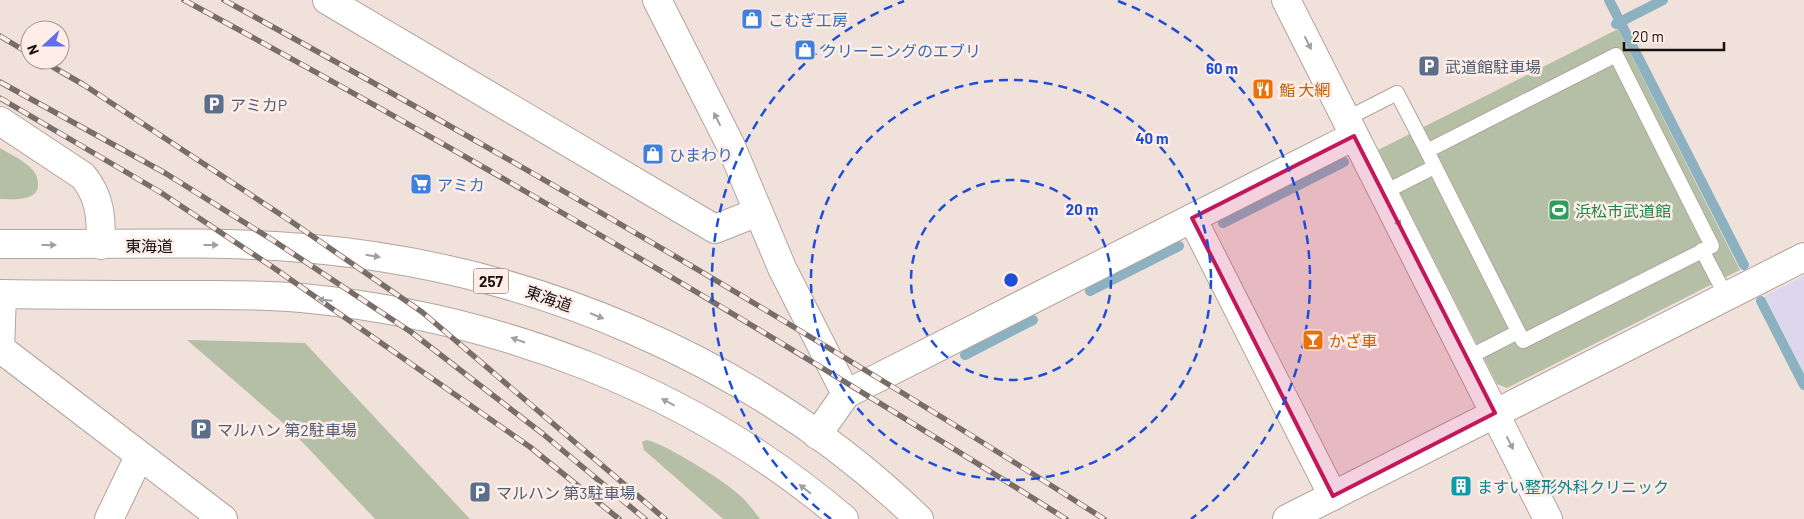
<svg xmlns="http://www.w3.org/2000/svg" width="1804" height="519" viewBox="0 0 1804 519" font-family="Barlow,'Noto Sans JP',sans-serif">
<style>
.commercial{fill:#dcd7ed}
.green{fill:#b5bfa6}
.lines{fill:none;stroke-linecap:round;stroke-linejoin:round}
.stream{stroke:#8cb2c2;stroke-width:10}
.lane-casing{stroke:#b3a49e;stroke-width:16}
.street-casing{stroke:#b3a49e;stroke-width:30}
.secondary-casing{stroke:#b3a49e;stroke-width:30}
.highway-casing{stroke:#b3a49e;stroke-width:30}
.lane{stroke:#fff;stroke-width:14}
.street{stroke:#fff;stroke-width:28}
.secondary{stroke:#fff;stroke-width:28}
.highway{stroke:#fff;stroke-width:28}
.rail-casing{stroke:#776d69;stroke-width:5.5}
.rail{stroke:#feeee7;stroke-width:4;stroke-dasharray:11;stroke-linecap:butt}
.oneway{fill:#a2a09f}
.marked{fill:#c2185b;fill-opacity:0.2;stroke:#c2185b;stroke-width:4;stroke-linejoin:round}
.ring{fill:none;stroke:#1d4ed8;stroke-width:2.5;stroke-dasharray:9 6}
.labels{text-anchor:middle;dominant-baseline:central;stroke-width:5;stroke-linejoin:round;paint-order:stroke}
.shield{fill:#feeee7;stroke:#5c5350;stroke-width:1}
.shield-label{font-size:15px;font-weight:bold;fill:#17110f}
.shop-label{font-size:16px;fill:#366cbe;stroke:#feeee7;text-anchor:start}
.service-label{font-size:16px;fill:#4e5e75;stroke:#feeee7;text-anchor:start}
.food-label{font-size:16px;fill:#c56008;stroke:#feeee7;text-anchor:start}
.leisure-label{font-size:16px;fill:#27864d;stroke:#feeee7;text-anchor:start}
.street-label{font-size:16px;fill:#17110f;stroke:#feeee7}
.culture-label{font-size:16px;fill:#0d838f;stroke:#feeee7;text-anchor:start}
.centre{fill:#1d4ed8;stroke:#feeee7;stroke-width:2.5}
.ring-label{font-size:15px;text-anchor:middle;font-weight:bold;fill:#1d4ed8;stroke:#feeee7;stroke-width:5;stroke-linejoin:round;paint-order:stroke}
</style>
<rect width="100%" height="100%" fill="#f0e1da"/>
<path class="commercial" d="M 1804,276 L 1804,374 L 1765,296 Z"/>
<path class="green" d="M 1618,29 L 1740,270 L 1507,388 L 1497,384 L 1378,150 Z
M 0,148 C 10,154 21,159 30,167 C 35,172 38,177 38,184 C 39,202 12,199 0,199 Z
M 187,340 L 305,343 L 470,519 L 375,519 L 290,429 Z
M 646,440 C 660,441 725,481 737,493 C 746,500 753,510 760,519 L 723,519 L 644,450 L 642,442 Z"/>
<g class="lines">
<path class="stream" d="M 1609,0 L 1744,265
M 1616,24 L 1663,0
M 1223,223 L 1344,162
M 1090,291 L 1179,246
M 1761,301 L 1804,385
M 965,355 L 1033,320"/>
<g class="lane-casing">
<path id="lane" d="M 1616,55 L 1712,246 L 1523,341 L 1427,151 Z
M 1346,119 L 1397,93 L 1427,151
M 1383,193 L 1434,167
M 1702,250 L 1726,296
M 1467,358 L 1518,332"/>
</g>
<g class="street-casing">
<path id="street" d="M 657,0 L 730,144 L 782,268 L 846,394 L 817,435
M 1286,0 L 1548,519
M 0,121 L 83,176 C 101,198 101,218 101,245
M 1192,218 L 1333,496
M 1,349 L 223,519
M 0,351 L 2,294
M 846,394 L 1354,136
M 109,519 L 133,469 L 142,457"/>
</g>
<g class="secondary-casing">
<path id="secondary" d="M 327,0 L 715,229 L 758,212
M 1287,519 L 1804,257"/>
</g>
<g class="highway-casing">
<path id="highway" d="M 0,244 C 100,245 204,240 303,248 C 529,266 755,360 919,519
M 0,294 C 60,295 120,295 180,295 C 221,295 262,294 302,298 C 499,317 692,389 844,519"/>
</g>
<use href="#lane" class="lane"/>
<use href="#street" class="street"/>
<use href="#secondary" class="secondary"/>
<use href="#highway" class="highway"/>
<g class="rail-casing">
<path id="rail" d="M 184,0 C 484,162 777,337 1066,519
M 224,0 C 523,164 817,336 1104,519
M 0,36 L 30,54
M 41,60 L 84,85 L 292,222 L 422,312 L 665,519
M 0,82 L 165,173 L 271,239 L 411,332 L 543,434 L 645,519
M 0,98 L 160,192 L 274,268 L 530,447 L 619,519"/>
</g>
<use href="#rail" class="rail"/>
</g>
<defs><path id="oneway-solid" d="M-6-.8H1V-3.2L6.5 0L1 3.2V.8H-6Z" transform="scale(1.25)"/></defs>
<g class="oneway">
<use href="#oneway-solid" transform="translate(1308 43) rotate(63)"/>
<use href="#oneway-solid" transform="translate(717 119) rotate(-117)"/>
<use href="#oneway-solid" transform="translate(1397 220) rotate(63)"/>
<use href="#oneway-solid" transform="translate(49 245)"/>
<use href="#oneway-solid" transform="translate(211 245)"/>
<use href="#oneway-solid" transform="translate(373 256) rotate(9)"/>
<use href="#oneway-solid" transform="translate(325 300) rotate(-174)"/>
<use href="#oneway-solid" transform="translate(597 316) rotate(22)"/>
<use href="#oneway-solid" transform="translate(518 340) rotate(-161)"/>
<use href="#oneway-solid" transform="translate(668 402) rotate(-152)"/>
<use href="#oneway-solid" transform="translate(1510 443) rotate(63)"/>
<use href="#oneway-solid" transform="translate(805 489) rotate(-142)"/>
</g>
<path class="marked" d="M 1354,136 L 1495,413 L 1333,496 L 1192,218 Z"/>
<g class="ring">
<circle cx="1011" cy="280" r="100"/>
<circle cx="1011" cy="280" r="200"/>
<path d="M831 519A299 299 0 0 1 904 1M1118 1A299 299 0 0 1 1191 519"/>
</g>
<defs>
<g id="shop-square" transform="scale(1.125)"><rect x="-9" y="-9" width="18" height="18" rx="4" fill="#3f7fe0" stroke="#feeee7"/><path d="M-5-2.5h2.3a2.7 3.5 0 0 1 5.4 0H5L5.5 6h-11ZM-1.5-2.5h3a1.5 2.3 0 0 0-3 0Z" fill="#fff"/></g>
<g id="parking-square" transform="scale(1.125)"><rect x="-9" y="-9" width="18" height="18" rx="4" fill="#5c6f8a" stroke="#feeee7"/><path d="M-3.5-5.5H1a3.5 3.5 0 0 1 0 7H-1V5.5H-3.5ZM-1-3.4V-.6H.8a1.4 1.4 0 0 0 0-2.8Z" fill="#fff"/></g>
<g id="restaurant-square" transform="scale(1.125)"><rect x="-9" y="-9" width="18" height="18" rx="4" fill="#e8710a" stroke="#feeee7"/><path d="M-5-6h1v4h1v-4h1v4h1v-4h1v5L-1.5 .5V6h-2V.5L-5-1ZM5-6V6H3V1.5H1.5Q1.5-4 5-6Z" fill="#fff"/></g>
<g id="supermarket-square" transform="scale(1.125)"><rect x="-9" y="-9" width="18" height="18" rx="4" fill="#3f7fe0" stroke="#feeee7"/><path d="M-6-5.5h2.5l.6 2H6L4.5 2H-2.5L-4.4-4H-6ZM-1.5 3.2a1.3 1.3 0 1 0 .1 0ZM3 3.2a1.3 1.3 0 1 0 .1 0Z" fill="#fff"/></g>
<g id="stadium-square" transform="scale(1.125)"><rect x="-9" y="-9" width="18" height="18" rx="4" fill="#2e9e5b" stroke="#feeee7"/><path d="M0-5a6.5 5 0 1 0 0 10a6.5 5 0 1 0 0-10ZM-3.5-1.8h7v3.6h-7Z" fill="#fff"/></g>
<g id="bar-square" transform="scale(1.125)"><rect x="-9" y="-9" width="18" height="18" rx="4" fill="#e8710a" stroke="#feeee7"/><path d="M-6-5H6L.8 .8V4.5H3.5V6h-7V4.5H-.8V.8Z" fill="#fff"/></g>
<g id="building-square" transform="scale(1.125)"><rect x="-9" y="-9" width="18" height="18" rx="4" fill="#0f9aa8" stroke="#feeee7"/><path d="M-4-6H4V6H1V3H-1V6H-4ZM-2.5-4.3h1.7v1.8h-1.7ZM.8-4.3h1.7v1.8H.8ZM-2.5-1h1.7V.8h-1.7ZM.8-1h1.7V.8H.8Z" fill="#fff"/></g>
</defs>
<g fill-rule="evenodd">
<use href="#shop-square" x="752" y="19"/>
<use href="#shop-square" x="805" y="50"/>
<use href="#parking-square" x="1429" y="66"/>
<use href="#restaurant-square" x="1263" y="89"/>
<use href="#parking-square" x="214" y="104"/>
<use href="#shop-square" x="653" y="154"/>
<use href="#supermarket-square" x="421" y="184"/>
<use href="#stadium-square" x="1559" y="210"/>
<use href="#bar-square" x="1313" y="340"/>
<use href="#parking-square" x="201" y="429"/>
<use href="#building-square" x="1461" y="486"/>
<use href="#parking-square" x="480" y="492"/>
</g>
<g class="labels">
<rect class="shield" x="473.5" y="268.5" width="35" height="25" rx="4"/>
<g class="shield-label">
<text x="491" y="281">257</text>
</g>
<g class="shop-label">
<text x="768" y="19">こむぎ工房</text>
<text x="821" y="50">クリーニングのエブリ</text>
<text x="669" y="154">ひまわり</text>
<text x="437" y="184">アミカ</text>
</g>
<g class="service-label">
<text x="1445" y="66">武道館駐車場</text>
<text x="230" y="104">アミカP</text>
<text x="217" y="429">マルハン 第2駐車場</text>
<text x="496" y="492">マルハン 第3駐車場</text>
</g>
<g class="food-label">
<text x="1279" y="89">鮨 大網</text>
<text x="1329" y="340">かざ車</text>
</g>
<g class="leisure-label">
<text x="1575" y="210">浜松市武道館</text>
</g>
<g class="street-label">
<text x="149" y="245">東海道</text>
<text transform="translate(549 298) rotate(19)">東海道</text>
</g>
<g class="culture-label">
<text x="1477" y="486">ますい整形外科クリニック</text>
</g>
</g>
<circle cx="1011" cy="280" r="8" class="centre"/>
<g class="ring-label">
<text x="1222" y="74">60 m</text>
<text x="1152" y="144">40 m</text>
<text x="1082" y="215">20 m</text>
</g>
<g transform="translate(45 45) rotate(249)"><circle r="24" fill="#feeee7" stroke="#a29691"/>
<path d="M0-4L9 19L0 12L-9 19Z" fill="#6270e8"/>
<text y="-8" font-size="14" font-weight="bold" text-anchor="middle" fill="#17110f">N</text>
</g>
<path d="M1624 42v8h100v-8" fill="none" stroke="#17110f" stroke-width="2.5"/>
<text x="1632" y="42" font-size="15" fill="#17110f" stroke="#feeee7" stroke-width="4" paint-order="stroke">20 m</text>
</svg>
